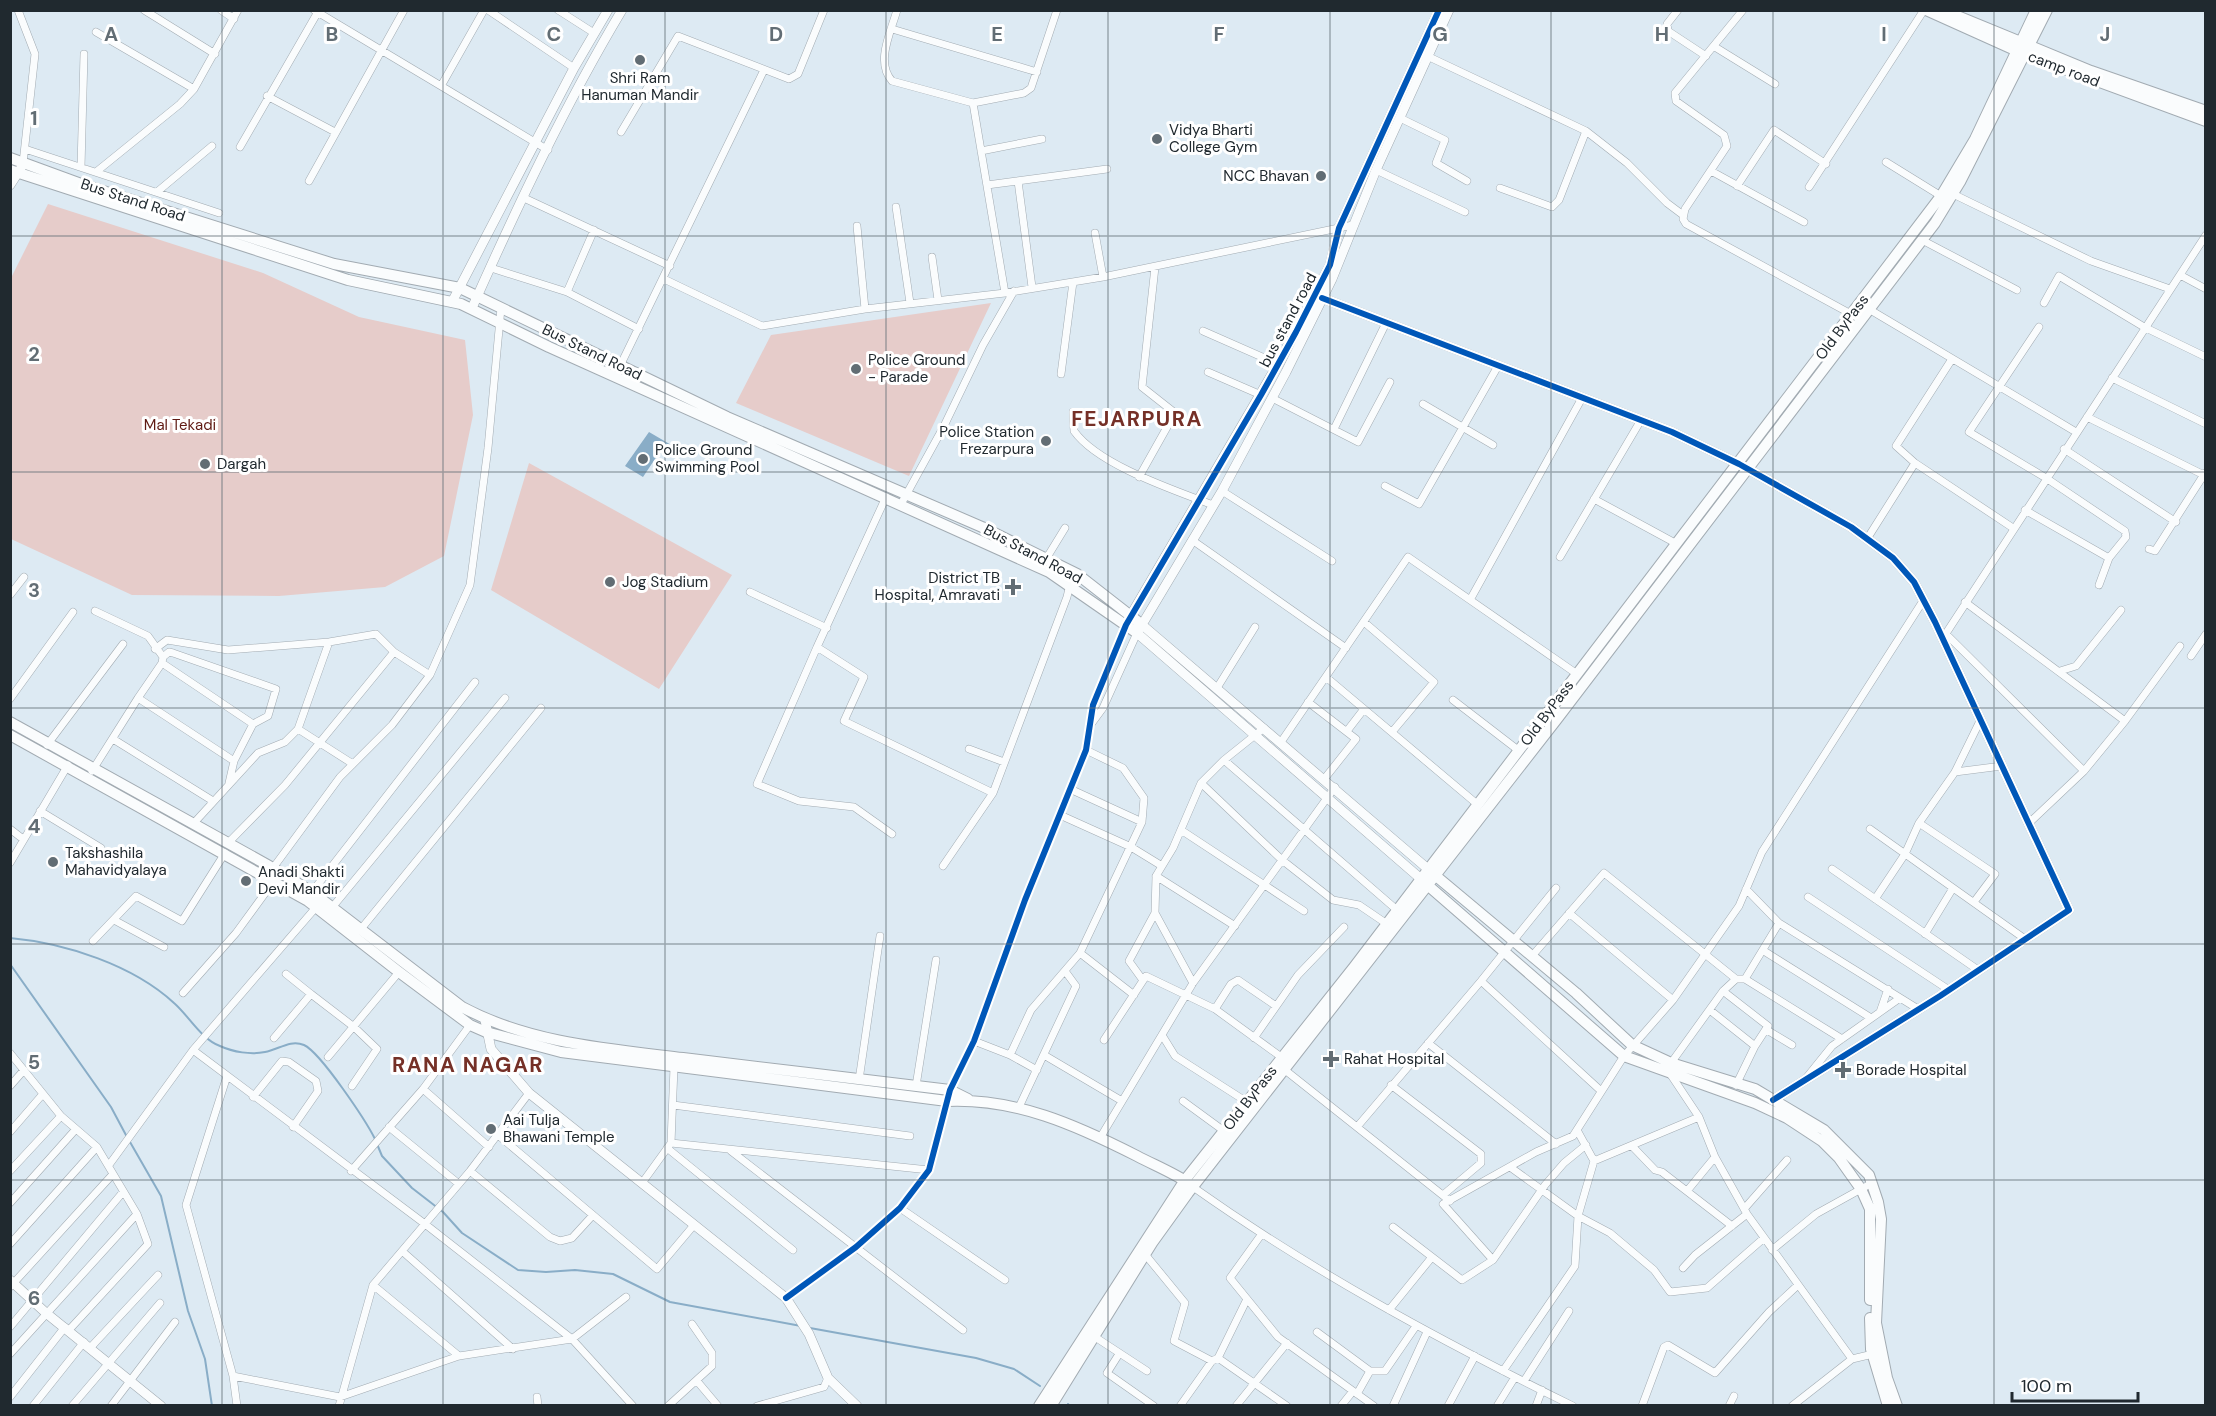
<svg xmlns="http://www.w3.org/2000/svg" width="2216" height="1416" viewBox="0 0 2216 1416" font-family="'DM Sans',sans-serif">
<style>
.green{fill:#e6ccca}
.water{fill:#89adc7}
.lines{fill:none;stroke-linecap:round;stroke-linejoin:round}
.stream{stroke:#89adc7;stroke-width:2}
.minor-casing{stroke:#a2abb2;stroke-width:8}
.tertiary-casing{stroke:#a2abb2;stroke-width:10}
.primary-casing{stroke:#a2abb2;stroke-width:12}
.minor{stroke:#fafcfd;stroke-width:7}
.tertiary{stroke:#fafcfd;stroke-width:9}
.primary{stroke:#fafcfd;stroke-width:10}
.cycleway-casing{stroke:#fff;stroke-width:10}
.cycleway{stroke:#0057b8;stroke-width:6}
.grid{fill:none;stroke:#626d74;stroke-width:1.5;stroke-opacity:0.55}
.poi-dot{fill:#626d74;stroke:#fff;stroke-width:2}
.labels{text-anchor:middle;dominant-baseline:central;stroke-width:6;stroke-linejoin:round;paint-order:stroke}
.street-label{font-size:15px;fill:#20292f;stroke:#fff}
.poi-label{font-size:15px;fill:#20292f;stroke:#fff;text-anchor:start}
.park-label{font-size:15px;fill:#5f1a13;stroke:#fff}
.district-label{font-size:21px;font-weight:bold;letter-spacing:1.5px;fill:#753027;stroke:#fff}
.grid-label{font-size:20px;text-anchor:middle;font-weight:bold;fill:#626d74;stroke:#fff;stroke-width:6;stroke-linejoin:round;paint-order:stroke}
</style>
<rect width="100%" height="100%" fill="#ddeaf3"/>
<path class="green" d="M 48,204 L 263,273 L 359,317 L 465,340 L 473,415 L 444,556 L 385,587 L 279,596 L 132,595 L 11,539 L 11,278 Z
M 991,303 L 909,476 L 736,403 L 771,335 Z
M 529,463 L 732,575 L 659,689 L 491,590 Z"/>
<path class="water" d="M 649,432 L 673,446 L 670,452 L 663,447 L 643,477 L 625,466 Z"/>
<g class="lines">
<path class="stream" d="M 10,938 C 65,943 133,965 174,1003 C 189,1016 201,1039 220,1046 C 233,1052 251,1055 265,1052 C 278,1050 290,1039 304,1045 C 321,1053 366,1121 375,1139
M 10,964 L 111,1107 L 127,1137
M 130,1142 L 161,1196 L 188,1311 L 205,1359 L 212,1406
M 377,1144 L 382,1156 L 412,1188 L 443,1212 L 462,1233 L 518,1270 L 546,1272 L 575,1270 L 613,1274 L 670,1302 L 801,1326
M 810,1328 L 976,1358 L 1014,1369 L 1040,1386
M 1068,1404 L 1070,1406"/>
<g class="minor-casing">
<path id="minor" d="M 18,10 L 35,54 L 23,163
M 144,10 L 215,54
M 221,10 L 234,19
M 314,10 L 548,150
M 488,10 L 574,68
M 558,10 L 594,33
M 897,10 C 891,32 875,62 892,81 L 973,103 L 1024,93 L 1031,88 L 1057,10
M 1678,10 L 1667,24 L 1668,31 L 1706,56
M 1743,10 L 1675,93 L 1676,101 L 1724,135 L 1727,146 L 1685,209 L 1683,219 L 1686,224 L 1862,320
M 892,29 L 1037,72
M 96,32 L 194,89
M 1715,47 L 1775,84
M 1425,55 L 1586,131 L 1559,200 L 1552,207 L 1500,188
M 441,86 L 484,10
M 267,96 L 335,132
M 973,103 L 1005,293
M 1400,118 L 1445,140 L 1436,163 L 1467,181
M 1586,131 L 1627,163 L 1667,203 L 1683,215
M 621,132 L 678,36 L 789,79 L 798,74 L 824,10
M 240,147 L 319,10
M 25,149 L 219,213
M 981,151 L 1042,139
M 1886,162 L 1941,196
M 81,167 L 84,54
M 1376,170 L 1465,212
M 1711,171 L 1804,222
M 96,172 L 180,104 L 194,89 L 238,10
M 309,181 L 404,10
M 1018,181 L 1032,287
M 987,185 L 1107,169
M 1737,186 L 1774,130 L 1826,164
M 1809,187 L 1924,10
M 157,192 L 212,146
M 1953,194 L 2091,261 L 2170,289
M 524,198 L 670,266
M 896,207 L 910,303
M 857,226 L 865,309
M 1095,233 L 1103,277
M 1922,240 L 2017,290
M 932,257 L 938,300
M 491,268 L 567,292 L 639,329
M 2180,275 L 2206,289
M 664,279 L 762,326 L 865,309 L 1005,293 L 1103,277 L 1353,225
M 567,292 L 594,230
M 2044,303 L 2059,276 L 2144,327 L 2206,357
M 1867,308 L 2076,432
M 2039,327 L 1969,432 L 2046,478 L 2125,531 L 2126,537 L 2109,558 L 2099,585
M 1203,331 L 1278,364
M 620,366 L 764,70
M 1208,372 L 1261,395
M 1061,374 L 1073,282
M 2112,378 L 2206,424
M 1272,398 L 1358,442 L 1390,382
M 1423,404 L 1493,445
M 1073,412 L 1074,431 C 1098,465 1174,490 1213,505
M 2087,417 L 2206,476
M 1334,429 L 1386,323
M 2064,449 L 2176,522
M 1915,463 L 1896,446 L 1952,359
M 1139,477 L 1175,413 L 1142,387 L 1155,267
M 1385,486 L 1419,504 L 1498,366
M 1222,491 L 1332,561
M 886,497 L 817,647 L 864,677 L 844,721 L 993,793
M 1594,499 L 1677,544
M 900,506 L 944,426 L 983,345 L 1014,291
M 2025,510 L 2109,558
M 1867,539 L 1915,463 L 2013,528
M 1192,540 L 1346,648
M 2149,549 L 2155,551 L 2205,473
M 1560,557 L 1641,420
M 1046,559 L 1065,528
M 750,592 L 827,628
M 10,595 L 24,577
M 1470,600 L 1582,398
M 1965,602 L 2125,721
M 95,611 L 148,636 L 163,657
M 1364,622 L 1434,682 L 1392,732
M 1946,634 L 2084,771
M 1943,638 L 2206,235
M 817,647 L 757,784 L 799,801 L 854,807 L 892,834
M 155,649 L 167,640 L 228,650 L 329,642 L 376,634 L 394,652 L 285,785 L 228,843
M 394,652 L 430,675
M 2191,656 L 2206,634
M 162,663 L 253,724 L 234,761 L 229,783
M 2060,671 L 2076,666 L 2121,610
M 1326,677 L 1477,804
M 1217,688 L 1255,627
M 138,698 L 162,663 L 163,657 L 169,652 L 173,653 L 276,689 L 268,716 L 253,724
M 10,699 L 73,612
M 1453,700 L 1518,750
M 1308,702 L 1356,739 L 1325,778
M 1092,723 L 1103,708 L 1137,633
M 298,729 L 353,764
M 1347,731 L 1364,709
M 113,739 L 213,801
M 1281,742 L 1408,557 L 1577,674
M 47,745 L 123,644
M 969,749 L 1004,762
M 1224,760 L 1397,910
M 92,771 L 138,698 L 234,761
M 1955,772 L 2002,766
M 1201,783 L 1282,860 L 1333,900 L 1359,905 L 1387,924
M 1070,789 L 1142,822
M 40,811 L 101,848
M 1060,815 L 1131,847 L 1162,866
M 1919,823 L 1995,874 L 1974,902
M 193,824 L 258,753 L 285,742 L 298,729 L 329,642
M 2028,824 L 2084,771 L 2125,721 L 2180,646
M 10,829 L 23,839
M 1870,829 L 2025,939
M 1181,830 L 1304,911
M 10,863 L 68,765
M 943,866 L 993,793 L 1067,597 L 1070,584
M 273,868 L 340,777 L 392,725 L 430,675 L 470,585 L 488,448 L 501,308
M 1832,869 L 1978,970
M 1156,876 L 1235,926
M 1746,889 L 1779,923 L 1918,1009
M 312,892 L 475,682
M 1808,897 L 1949,990
M 1875,899 L 1905,854 L 1919,823 L 1955,772 L 1980,721
M 330,910 L 505,698
M 1569,913 L 1673,1000
M 114,920 L 164,947
M 361,929 L 541,708
M 1925,934 L 1953,888
M 93,941 L 136,896 L 182,921 L 225,853
M 1764,951 L 1871,1018
M 1080,953 L 1134,995
M 1532,956 L 1604,873 L 1736,979 L 1745,979 L 1842,1039
M 286,974 L 311,994
M 1142,979 L 1129,961 L 1155,913
M 1736,979 L 1723,991 L 1671,1063 L 1671,1075 L 1699,1117 L 1715,1157 L 1747,1214 L 1852,1359 L 1792,1406
M 1745,979 L 1779,923
M 1481,981 L 1600,1090
M 1193,983 L 1155,913 L 1156,876 L 1173,848 L 1201,783 L 1224,760 L 1264,728
M 1723,991 L 1768,1026 L 1767,1030 L 1792,1045
M 183,993 L 236,933 L 274,881
M 1215,1009 L 1231,984 L 1238,980 L 1276,1006
M 1711,1011 L 1755,1046 L 1736,1085
M 1880,1012 L 1888,989
M 1162,1035 L 1175,1056 L 1247,1102
M 274,1038 L 311,994 L 354,1027 L 377,1049 L 352,1086
M 1254,1038 L 1298,975 L 1344,927
M 1104,1040 L 1146,976 L 1215,1009 L 1284,1059
M 974,1041 L 1010,1055 L 1037,1070
M 1428,1043 L 1556,1144
M 1755,1046 L 1768,1026
M 193,1050 L 425,1224 L 572,1339 L 633,1406
M 10,1053 L 61,1116 L 97,1147 L 137,1214 L 148,1244 L 69,1330
M 1010,1055 L 1031,1010 L 1080,953 L 1142,822 L 1144,798 L 1123,768 L 1086,750
M 1044,1055 L 1122,1101
M 328,1057 L 399,972
M 1285,1070 L 1450,1201
M 227,1076 L 186,1205 L 233,1376 L 237,1406
M 1807,1077 L 1832,1046 L 1900,998
M 859,1080 L 880,936
M 1391,1085 L 1481,1154 L 1481,1163 L 1443,1195
M 10,1086 L 24,1070
M 916,1086 L 936,960
M 423,1089 L 489,1147
M 253,1097 L 282,1061 L 289,1062 L 316,1081 L 318,1091 L 293,1127
M 1183,1101 L 1224,1131
M 673,1105 L 910,1136
M 1019,1107 L 1076,986 L 1065,971
M 389,1127 L 459,1184
M 1357,1127 L 1481,981 L 1556,888
M 1577,1130 L 1594,1161
M 10,1132 L 42,1095
M 498,1135 L 657,1269 L 694,1225
M 1100,1138 L 1193,983 L 1335,787
M 671,1143 L 674,1067
M 1632,1146 L 1655,1170 L 1662,1172 L 1732,1226
M 667,1148 L 793,1250
M 731,1151 L 963,1330
M 109,1165 L 193,1050 L 318,905
M 1510,1167 L 1578,1216 L 1610,1233 L 1654,1270 L 1670,1292 L 1707,1288 L 1764,1238
M 10,1171 L 61,1116
M 351,1171 L 423,1089 L 470,1025
M 470,1171 L 550,1237 L 560,1241 L 572,1238 L 593,1215
M 642,1183 L 671,1143 L 929,1170
M 1193,1187 C 1313,1272 1441,1341 1573,1406
M 1687,1191 L 1715,1157
M 10,1203 L 76,1129
M 900,1208 L 1005,1280
M 1744,1209 L 1787,1160
M 1393,1227 L 1462,1280 L 1493,1260 L 1545,1185 L 1564,1163 L 1586,1145
M 1261,1235 L 1230,1278 L 1278,1337 L 1374,1406
M 10,1244 L 97,1147
M 1772,1250 L 1816,1214 L 1872,1183
M 402,1251 L 513,1349
M 1144,1253 L 1185,1303 L 1174,1341 L 1212,1361 L 1218,1358 L 1287,1406
M 1493,1260 L 1443,1204 L 1536,1152 L 1573,1136 L 1624,1056 L 1673,1000 L 1739,906 L 1762,852 L 1923,601
M 1683,1268 L 1695,1255 L 1747,1214
M 373,1285 L 459,1356
M 10,1287 L 113,1174
M 786,1298 L 856,1247 L 900,1208 L 929,1170 L 950,1090 L 974,1041 L 1025,900 L 1086,750 L 1093,705 L 1126,625
M 1389,1310 L 1432,1257
M 10,1327 L 123,1192
M 1317,1332 L 1370,1371 L 1385,1371 L 1416,1326
M 1095,1337 L 1147,1371
M 90,1348 L 158,1275
M 10,1354 L 137,1214
M 1119,1354 L 1107,1373 L 1154,1406
M 1218,1358 L 1247,1299
M 1852,1359 L 1873,1354
M 1503,1371 L 1575,1266 L 1578,1216 L 1594,1161 L 1699,1117
M 233,1376 L 340,1397 L 459,1356 L 572,1339 L 626,1297
M 697,1381 L 718,1406
M 1524,1381 L 1569,1311
M 1357,1394 L 1370,1371
M 10,1397 L 65,1327
M 537,1397 L 538,1406
M 33,1406 L 84,1342
M 72,1406 L 160,1303
M 111,1406 L 175,1322
M 339,1406 L 373,1285 L 470,1171 L 529,1093
M 668,1406 L 712,1366 L 712,1353 L 692,1324
M 757,1406 L 824,1387 L 828,1378
M 1180,1406 L 1212,1361
M 1236,1406 L 1287,1343
M 1341,1406 L 1353,1391
M 1393,1406 L 1427,1332
M 1448,1406 L 1475,1356
M 1497,1406 L 1515,1377
M 1536,1406 L 1542,1390
M 1642,1406 L 1664,1347 L 1668,1345 L 1715,1373 L 1769,1312 L 1798,1285
M 1729,1406 L 1734,1396"/>
</g>
<g class="tertiary-casing">
<path id="tertiary" d="M 10,185 L 21,168
M 1322,298 L 1672,432 L 1739,464 L 1851,527 L 1893,558 L 1914,582 L 1935,622 L 2069,910 L 1940,996 L 1773,1100
M 452,302 L 574,68 L 608,10
M 472,308 C 517,207 565,105 622,10
M 1128,620 L 1278,364 L 1330,265 L 1339,228 L 1439,10
M 1141,624 L 1428,869
M 1421,879 L 1137,633 L 1222,491 L 1286,372 L 1332,279 L 1376,170 L 1449,10
M 485,1020 L 491,1049 L 529,1093 L 786,1298 L 809,1334 L 828,1378 L 857,1406
M 10,1280 L 46,1313 L 161,1406"/>
</g>
<g class="primary-casing">
<path id="primary" d="M 1926,10 L 2026,55 L 2206,121
M 1943,10 L 2091,71 L 2206,111
M 10,158 L 81,184 L 334,264 L 460,288 L 727,417 L 982,527 L 1077,574 L 1141,624
M 10,170 L 348,280 L 461,304 L 549,347 L 1049,572 L 1137,633
M 10,722 L 273,868 L 312,892 L 462,1007 C 529,1043 608,1049 683,1058 C 772,1069 861,1079 950,1090 L 968,1099
M 10,735 L 308,901 L 399,972 L 470,1025 L 486,1032 L 561,1052 L 947,1101 C 1016,1098 1076,1125 1137,1156 C 1154,1165 1174,1173 1190,1184
M 1430,871 L 1576,993 L 1632,1045 L 1671,1063 L 1755,1089 L 1824,1130 L 1869,1175 L 1878,1202 L 1881,1219 L 1876,1323 L 1887,1378 L 1897,1406
M 1424,882 L 1624,1056 L 1755,1103 L 1787,1118 L 1822,1141 L 1839,1158 L 1861,1189 L 1870,1209 L 1870,1300
M 1870,1318 L 1871,1349 L 1888,1406
M 1039,1406 L 1185,1180 L 1354,967 L 1941,196 L 1975,139 L 2036,10
M 1051,1406 L 1152,1243 L 1188,1193 L 1557,719 L 1935,223 L 1960,182 L 2047,10"/>
</g>
<use href="#minor" class="minor"/>
<use href="#tertiary" class="tertiary"/>
<use href="#primary" class="primary"/>
<g class="cycleway-casing">
<path id="cycleway" d="M 1322,298 L 1672,432 L 1739,464 L 1851,527 L 1893,558 L 1914,582 L 1935,622 L 2069,910 L 1940,996 L 1773,1100
M 786,1298 L 856,1247 L 900,1208 L 929,1170 L 950,1090 L 974,1041 L 1025,900 L 1086,750 L 1093,705 L 1126,625 L 1261,395 L 1296,332 L 1330,265 L 1339,228 L 1439,10"/>
</g>
<use href="#cycleway" class="cycleway"/>
</g>
<path class="grid" d="M 222,10 L 222,1406M 443,10 L 443,1406M 665,10 L 665,1406M 886,10 L 886,1406M 1108,10 L 1108,1406M 1330,10 L 1330,1406M 1551,10 L 1551,1406M 1773,10 L 1773,1406M 1994,10 L 1994,1406M 10,236 L 2206,236M 10,472 L 2206,472M 10,708 L 2206,708M 10,944 L 2206,944M 10,1180 L 2206,1180"/>
<g class="poi-dot">
<circle cx="640" cy="60" r="6"/>
<circle cx="1157" cy="139" r="6"/>
<circle cx="1321" cy="176" r="6"/>
<circle cx="856" cy="369" r="6"/>
<circle cx="1046" cy="441" r="6"/>
<circle cx="643" cy="459" r="6"/>
<circle cx="205" cy="464" r="6"/>
<circle cx="610" cy="582" r="6"/>
<path d="M1010 578h6v6h6v6h-6v6h-6v-6h-6v-6h6z"/>
<circle cx="53" cy="862" r="6"/>
<circle cx="246" cy="881" r="6"/>
<path d="M1328 1050h6v6h6v6h-6v6h-6v-6h-6v-6h6z"/>
<path d="M1840 1061h6v6h6v6h-6v6h-6v-6h-6v-6h6z"/>
<circle cx="491" cy="1129" r="6"/>
</g>
<g class="labels">
<g class="street-label">
<text transform="translate(2064 69) rotate(21)">camp road</text>
<text transform="translate(133 200) rotate(18)">Bus Stand Road</text>
<text transform="translate(1288 320) rotate(-62)">bus stand road</text>
<text transform="translate(1842 327) rotate(-53)">Old ByPass</text>
<text transform="translate(592 352) rotate(26)">Bus Stand Road</text>
<text transform="translate(1033 554) rotate(28)">Bus Stand Road</text>
<text transform="translate(1547 713) rotate(-53)">Old ByPass</text>
<text transform="translate(1250 1098) rotate(-52)">Old ByPass</text>
</g>
<g class="poi-label">
<text x="640" y="78" text-anchor="middle">Shri Ram<tspan x="640" dy="17">Hanuman Mandir</tspan></text>
<text x="1169" y="130">Vidya Bharti<tspan x="1169" dy="17">College Gym</tspan></text>
<text x="1309" y="176" text-anchor="end">NCC Bhavan</text>
<text x="868" y="360">Police Ground<tspan x="868" dy="17">- Parade</tspan></text>
<text x="1034" y="432" text-anchor="end">Police Station<tspan x="1034" dy="17">Frezarpura</tspan></text>
<text x="655" y="450">Police Ground<tspan x="655" dy="17">Swimming Pool</tspan></text>
<text x="217" y="464">Dargah</text>
<text x="1000" y="578" text-anchor="end">District TB<tspan x="1000" dy="17">Hospital, Amravati</tspan></text>
<text x="622" y="582">Jog Stadium</text>
<text x="65" y="853">Takshashila<tspan x="65" dy="17">Mahavidyalaya</tspan></text>
<text x="258" y="872">Anadi Shakti<tspan x="258" dy="17">Devi Mandir</tspan></text>
<text x="1344" y="1059">Rahat Hospital</text>
<text x="1856" y="1070">Borade Hospital</text>
<text x="503" y="1120">Aai Tulja<tspan x="503" dy="17">Bhawani Temple</tspan></text>
</g>
<g class="park-label">
<text x="180" y="425">Mal Tekadi</text>
</g>
<g class="district-label">
<text x="1137" y="419">FEJARPURA</text>
<text x="468" y="1065">RANA NAGAR</text>
</g>
</g>
<g class="grid-label">
<text x="111" y="41">A</text>
<text x="332" y="41">B</text>
<text x="554" y="41">C</text>
<text x="776" y="41">D</text>
<text x="997" y="41">E</text>
<text x="1219" y="41">F</text>
<text x="1440" y="41">G</text>
<text x="1662" y="41">H</text>
<text x="1884" y="41">I</text>
<text x="2105" y="41">J</text>
<text x="34" y="125">1</text>
<text x="34" y="361">2</text>
<text x="34" y="597">3</text>
<text x="34" y="833">4</text>
<text x="34" y="1069">5</text>
<text x="34" y="1305">6</text>
</g>
<rect width="2216" height="1416" fill="none" stroke="#20292f" stroke-width="24"/>
<path d="M2012 1392v9h126v-9" fill="none" stroke="#20292f" stroke-width="3"/>
<text x="2021" y="1392" font-size="18" fill="#20292f" stroke="#ffffff" stroke-width="4.5" paint-order="stroke">100 m</text>
</svg>
